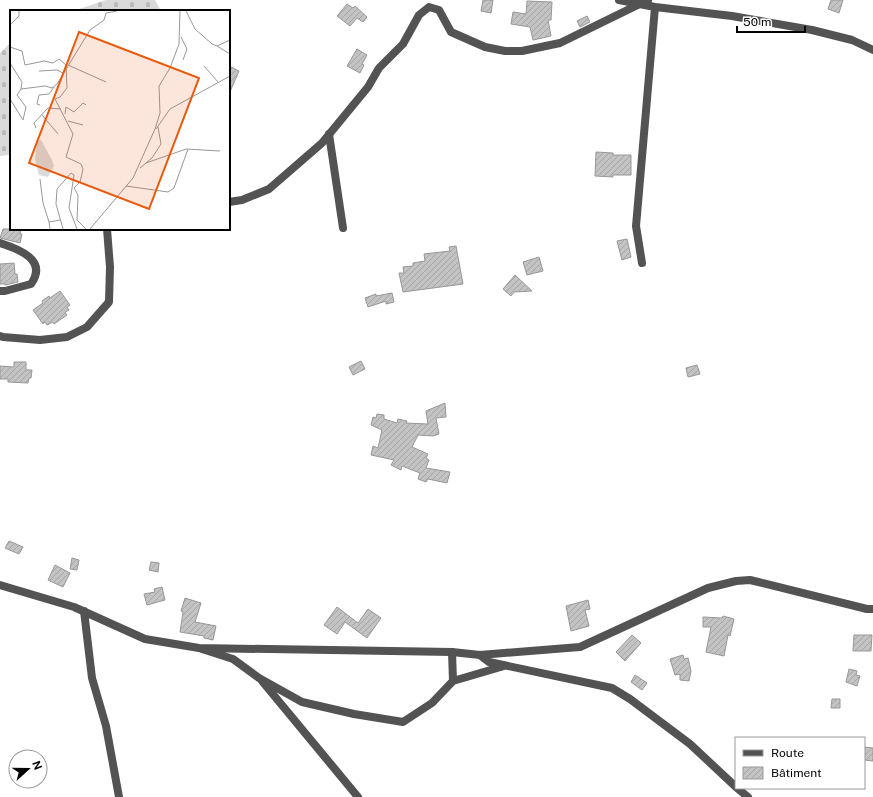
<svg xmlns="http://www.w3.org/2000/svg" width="873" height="797" viewBox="0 0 873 797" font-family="'Public Sans',sans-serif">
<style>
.cemetery{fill:url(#cemetery-stones)}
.building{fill:url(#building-hatch);stroke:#979797}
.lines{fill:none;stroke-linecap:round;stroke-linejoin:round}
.minor{stroke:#535353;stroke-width:8}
.tertiary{stroke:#535353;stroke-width:8}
.inset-road{fill:none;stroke:#999;stroke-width:1}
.view{fill:#e8590c;fill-opacity:0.15;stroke:#e8590c;stroke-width:2}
.inset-edge{fill:none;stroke:#000;stroke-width:2}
</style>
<defs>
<pattern id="cemetery-stones" width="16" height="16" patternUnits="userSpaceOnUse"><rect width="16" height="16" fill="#dadada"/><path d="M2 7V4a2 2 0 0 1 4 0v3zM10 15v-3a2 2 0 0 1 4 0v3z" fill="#b9b9b9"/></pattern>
<pattern id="building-hatch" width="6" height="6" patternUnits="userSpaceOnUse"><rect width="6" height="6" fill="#c3c3c3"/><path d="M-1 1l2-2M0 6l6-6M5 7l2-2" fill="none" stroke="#a6a6a6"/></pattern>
</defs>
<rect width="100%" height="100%" fill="#fff"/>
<path class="cemetery" d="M 106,0 L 155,0 L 161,11 L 73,11 Z
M 11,42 L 11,155 L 0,156 L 0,53 Z"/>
<path class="building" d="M 483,0 L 493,0 L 491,13 L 481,11 Z
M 831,0 L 843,0 L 839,13 L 828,9 Z
M 527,1 L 552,2 L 551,20 L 548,20 L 551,36 L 533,40 L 530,27 L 511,24 L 513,12 L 526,14 Z
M 347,4 L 353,8 L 355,6 L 367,17 L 363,22 L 357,18 L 350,26 L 337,16 Z
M 587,16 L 590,22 L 580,27 L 577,21 Z
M 357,49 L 367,55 L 362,64 L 364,65 L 360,73 L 347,66 Z
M 229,66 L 239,71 L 229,94 Z
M 596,152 L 613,153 L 613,155 L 631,155 L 631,175 L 613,175 L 613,177 L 595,176 Z
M 3,229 L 21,229 L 20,234 L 22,234 L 20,243 L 0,238 Z
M 627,239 L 631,257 L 622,260 L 617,241 Z
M 456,246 L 463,284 L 403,292 L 399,273 L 404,273 L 403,267 L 413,266 L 413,263 L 425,261 L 424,254 L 450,251 L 449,247 Z
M 539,257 L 543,271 L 527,275 L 523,262 Z
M 14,263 L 15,274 L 17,274 L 18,282 L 5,285 L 5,284 L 0,284 L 0,264 Z
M 515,275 L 532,291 L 514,292 L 511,296 L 503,289 Z
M 60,291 L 70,305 L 67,307 L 69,310 L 65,312 L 67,315 L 54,324 L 53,322 L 47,325 L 45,322 L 43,324 L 33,310 L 43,303 L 42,301 L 49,296 L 50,298 Z
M 392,293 L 394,302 L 386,304 L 386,301 L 368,307 L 365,298 L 376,294 L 376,296 Z
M 361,361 L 365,369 L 353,375 L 349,367 Z
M 14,362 L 26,362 L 26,370 L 32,370 L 31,378 L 29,378 L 28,383 L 8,382 L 8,379 L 0,379 L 0,366 L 14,367 Z
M 697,365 L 700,374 L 688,377 L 686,368 Z
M 445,403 L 446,417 L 436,418 L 439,434 L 433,436 L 418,435 L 412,447 L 428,454 L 426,458 L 429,460 L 426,468 L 450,472 L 447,483 L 428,479 L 426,482 L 418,479 L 420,473 L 402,466 L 401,470 L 391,465 L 394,460 L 371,455 L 373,446 L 378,448 L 382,430 L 371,425 L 373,417 L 376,418 L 377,414 L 384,415 L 384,419 L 397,423 L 398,419 L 407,421 L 406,423 L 428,424 L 426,411 Z
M 9,541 L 23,547 L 19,554 L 5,548 Z
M 72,558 L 79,560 L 77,570 L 70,569 Z
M 151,562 L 159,563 L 158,572 L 149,570 Z
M 55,565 L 70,573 L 63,587 L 48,580 Z
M 162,587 L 165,600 L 147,605 L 144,594 L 155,592 L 154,589 Z
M 185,598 L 201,603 L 195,622 L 216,626 L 213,640 L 204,638 L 204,636 L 180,632 L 183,612 L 181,611 Z
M 588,600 L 590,609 L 585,610 L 589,626 L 571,631 L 566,606 Z
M 337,607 L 358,623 L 368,609 L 381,618 L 367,638 L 345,622 L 337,634 L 324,625 Z
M 723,616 L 734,619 L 730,636 L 728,635 L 724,656 L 706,652 L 711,627 L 703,627 L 703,617 L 722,618 Z
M 632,635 L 641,643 L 625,661 L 616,652 Z
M 854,635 L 872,635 L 871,651 L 853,651 Z
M 683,655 L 684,659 L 688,658 L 691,671 L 689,681 L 680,680 L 680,674 L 675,675 L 670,659 Z
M 849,669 L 857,671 L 856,675 L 860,676 L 857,686 L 846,682 Z
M 635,675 L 647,683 L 642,690 L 631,682 Z
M 832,699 L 840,699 L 840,708 L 831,708 Z
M 864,747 L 873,748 L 873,761 L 864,760 Z"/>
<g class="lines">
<path class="minor" d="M 619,0 L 655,7 L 732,16 L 812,30 L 852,40 L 873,50
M 329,134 L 343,228
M 0,243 C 19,249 48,260 31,284 L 5,291 L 0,291
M 642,263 L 636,226 L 655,7
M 84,611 L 92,678 L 106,726 L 119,797
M 202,649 L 233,659 L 259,678 L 302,702 L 354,714 L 403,722 L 432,703 L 453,681 L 504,666
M 452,652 L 453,681
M 480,655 L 489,662 L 612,688 L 630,699 L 690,744 L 736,787
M 262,681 L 358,797
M 737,788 L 748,797"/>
<path class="tertiary" d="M 229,202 L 242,200 L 269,189 L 322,143 L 368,87 L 379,68 L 403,44 L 419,15 L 429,7 L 439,10 L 451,32 L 485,47 L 505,51 L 522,51 L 560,43 L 648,0
M 0,336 L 3,337 L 40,340 L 67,337 L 87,327 L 109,302 L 110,267 L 107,229
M 0,585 L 74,607 L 145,639 L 199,648 L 452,652 L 480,655 L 580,647 L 708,588 L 736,581 L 750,580 L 867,609 L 873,609"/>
</g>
<g transform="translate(10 10)">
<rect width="220" height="220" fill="#fff"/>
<path d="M 27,130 L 31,130 L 42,150 L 44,156 L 38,167 L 29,165 L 25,149 Z" fill="#dadada"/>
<path class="inset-road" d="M 176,1 L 185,19 L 202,34 L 207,36 L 220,30M 0,15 L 9,6 L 9,1M 171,27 L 177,39 L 173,50M 207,36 L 220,44M 0,37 L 12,41 L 15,55 L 34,51 L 43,53 L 49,49 L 56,55 L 57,78 L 50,87 L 45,89 L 63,124 L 56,147 L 71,154 L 73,159 L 70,172 L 64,178 L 68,185 L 67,210 L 76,219M 0,53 L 12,72 L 11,79M 58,55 L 96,72M 194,56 L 208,72M 29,61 L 47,60 L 53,63M 0,89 L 13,110M 30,95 L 27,94 L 29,85 L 39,84 L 44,77M 55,104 L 56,97 L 64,102 L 73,93 L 76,95M 32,105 L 48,124M 13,110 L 16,97 L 7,85 L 11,79 L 35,76 L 42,78 L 47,74 L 80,20 L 94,10 L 96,3 L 107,1M 58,111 L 73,115M 26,118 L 24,113 L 38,98 L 51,99M 146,119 L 160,99 L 220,66M 136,153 L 176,139 L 210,141M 130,158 L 142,148 L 151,134 L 148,117M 30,169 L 33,193 L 39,212M 116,176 L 158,182 L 164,178 L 178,139M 40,219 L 39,212 L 50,210M 53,219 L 46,194 L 47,179 L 61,163 L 64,165 L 59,198 L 67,219M 80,219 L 123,168 L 145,119 L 150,103 L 149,76 L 160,58 L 169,34 L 170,1"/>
<path class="view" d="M 69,22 L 189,68 L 139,199 L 19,153 Z"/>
<rect width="220" height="220" class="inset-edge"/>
</g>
<rect x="735" y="737" width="130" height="52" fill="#ffffff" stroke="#999999"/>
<rect x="743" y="750" width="20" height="6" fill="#535353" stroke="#999999"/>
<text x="771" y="757" font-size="12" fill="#000000">Route</text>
<rect x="743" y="767" width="20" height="12" fill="url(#building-hatch)" stroke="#999999"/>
<text x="771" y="777" font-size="12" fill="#000000">Bâtiment</text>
<g transform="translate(28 769) rotate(69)"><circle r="19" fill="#ffffff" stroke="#999999"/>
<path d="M0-3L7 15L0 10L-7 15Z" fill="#000000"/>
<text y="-6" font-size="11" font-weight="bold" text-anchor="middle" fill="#000000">N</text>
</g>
<path d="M737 26v6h68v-6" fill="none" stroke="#000000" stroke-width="2"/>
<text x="743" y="26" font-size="12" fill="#000000" stroke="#ffffff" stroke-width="3" paint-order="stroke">50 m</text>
</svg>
